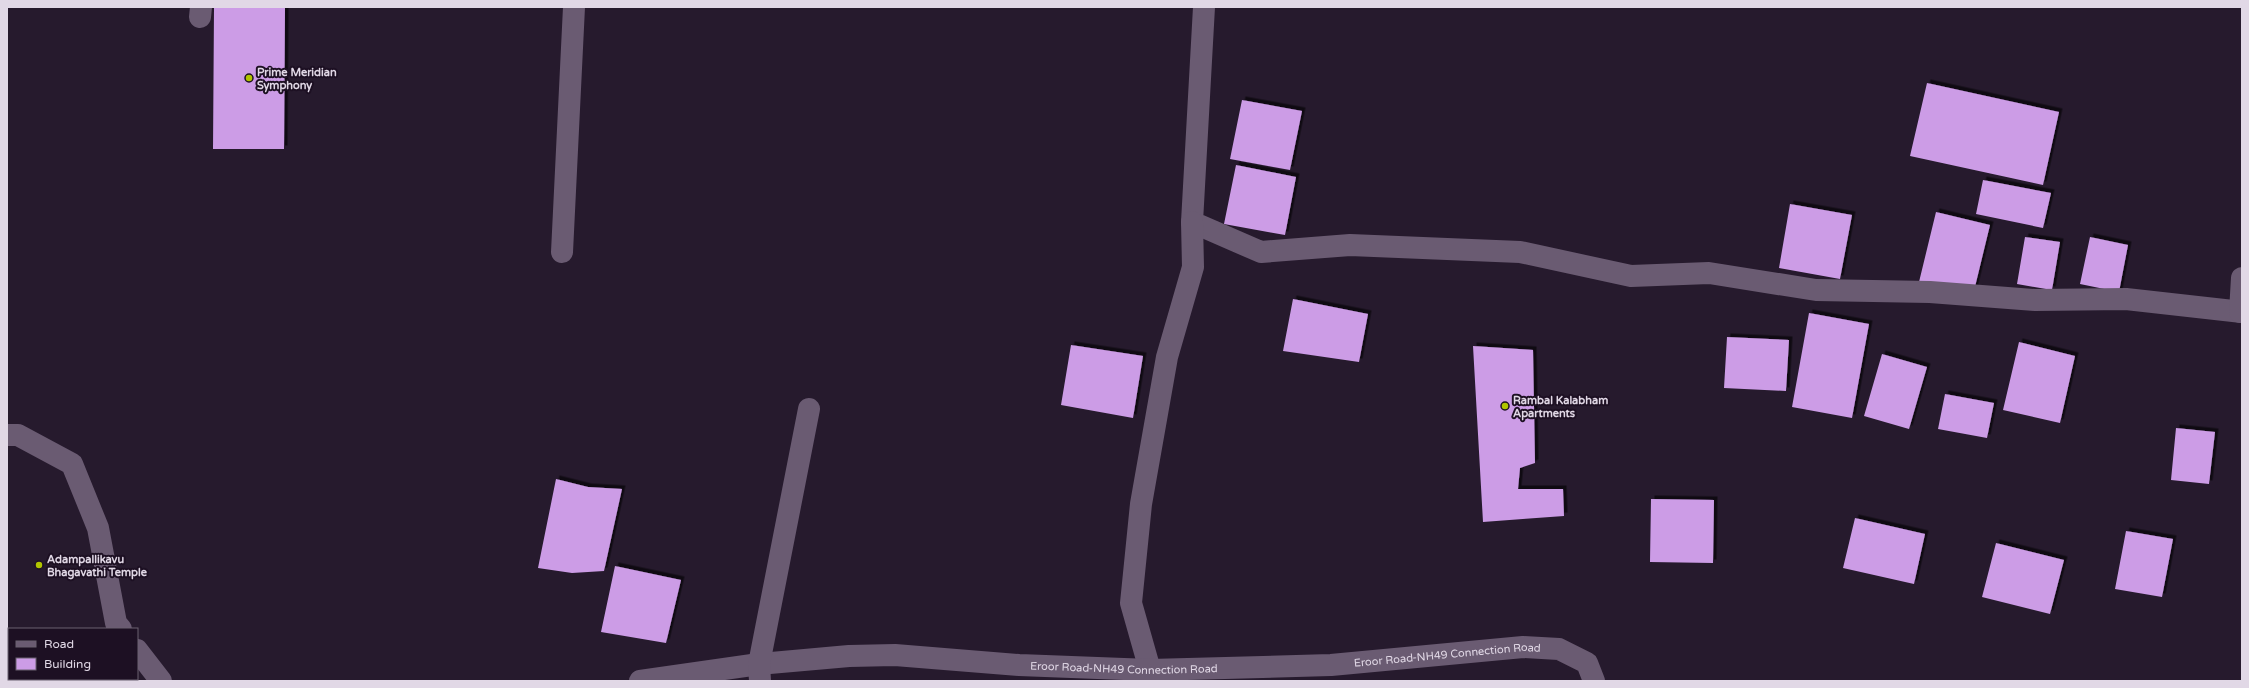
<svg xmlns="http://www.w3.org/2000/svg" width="2249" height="688" viewBox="0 0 2249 688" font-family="'Varela Round',sans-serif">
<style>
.building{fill:#cc9ce6;filter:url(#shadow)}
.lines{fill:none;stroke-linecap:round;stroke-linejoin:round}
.street{stroke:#6a5b72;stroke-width:22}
.poi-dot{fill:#b1c500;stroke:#1d1023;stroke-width:1.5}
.labels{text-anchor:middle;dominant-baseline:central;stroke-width:4;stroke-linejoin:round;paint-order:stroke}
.poi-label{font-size:11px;font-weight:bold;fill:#e1d8e6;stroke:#1d1023;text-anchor:start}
.street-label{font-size:11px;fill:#e1d8e6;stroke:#1d1023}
</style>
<defs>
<filter id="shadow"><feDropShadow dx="3.5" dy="-3.5" stdDeviation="0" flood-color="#0009"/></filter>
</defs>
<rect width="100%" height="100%" fill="#261a2d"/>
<path class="building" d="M 214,7 L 285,7 L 284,149 L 213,149 Z
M 1927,83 L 2059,112 L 2043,185 L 1910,156 Z
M 1242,100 L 1302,111 L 1290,170 L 1230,159 Z
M 1236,165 L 1296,177 L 1285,235 L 1224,224 Z
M 1983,180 L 2051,193 L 2043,228 L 1976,214 Z
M 1790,204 L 1852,215 L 1840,279 L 1779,268 Z
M 1936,212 L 1990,225 L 1973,295 L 1919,282 Z
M 2025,237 L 2060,242 L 2052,290 L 2017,284 Z
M 2090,237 L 2128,245 L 2119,292 L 2080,284 Z
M 1293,299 L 1368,314 L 1359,362 L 1283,351 Z
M 1809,313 L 1869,324 L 1852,418 L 1792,407 Z
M 1727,337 L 1789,340 L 1786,391 L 1724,388 Z
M 2019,342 L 2075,356 L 2060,423 L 2003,410 Z
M 1071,345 L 1143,356 L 1133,418 L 1061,405 Z
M 1473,346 L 1533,350 L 1535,463 L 1520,468 L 1518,489 L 1563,489 L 1564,516 L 1483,522 Z
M 1882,354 L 1927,367 L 1909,429 L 1864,416 Z
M 1945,394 L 1994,403 L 1987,438 L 1938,429 Z
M 2176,428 L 2215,432 L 2209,484 L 2171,480 Z
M 556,479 L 588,487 L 622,489 L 604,571 L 572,573 L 538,568 Z
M 1651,499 L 1714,500 L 1713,563 L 1650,562 Z
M 1855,518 L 1925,534 L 1914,584 L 1843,568 Z
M 2126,531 L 2173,539 L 2162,597 L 2115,589 Z
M 1996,543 L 2064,560 L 2050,614 L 1982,597 Z
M 615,566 L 681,580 L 666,643 L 601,632 Z"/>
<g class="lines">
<g class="street">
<path d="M 1204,7 L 1192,222 L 1261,252 L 1350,245 L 1520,252 L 1631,276 L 1709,273 L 1816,290 L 1930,292 L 2035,300 L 2126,299 L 2242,312"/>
<path d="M 200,17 L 201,7"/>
<path d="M 562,252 L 574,7"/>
<path d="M 2240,312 L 2242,278"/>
<path d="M 7,435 L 18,435 L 72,464 L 98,528 L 116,623 L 121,629"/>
<path d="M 137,650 L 161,681"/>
<path d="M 1150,670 L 1131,603 L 1141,504 L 1167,357 L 1193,267 L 1192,222"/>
<path id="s1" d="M 640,681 L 759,664 L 849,656 L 895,655 L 1019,665 L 1150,670 L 1331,665 L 1523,647 L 1559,649 L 1587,663 L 1594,681"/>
<path d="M 760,681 L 759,664 L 809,409"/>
</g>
</g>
<g class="poi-dot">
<circle cx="249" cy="78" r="4"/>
<circle cx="1505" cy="406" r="4"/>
<circle cx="39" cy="565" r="4"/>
</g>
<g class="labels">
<g class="poi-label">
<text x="257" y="72">Prime Meridian<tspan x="257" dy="13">Symphony</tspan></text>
<text x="1513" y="400">Rambal Kalabham<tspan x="1513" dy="13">Apartments</tspan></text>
<text x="47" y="559">Adampallikavu<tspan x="47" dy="13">Bhagavathi Temple</tspan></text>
</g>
<g class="street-label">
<text stroke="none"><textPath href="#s1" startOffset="810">Eroor Road-NH49 Connection Road</textPath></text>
<text stroke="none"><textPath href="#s1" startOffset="486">Eroor Road-NH49 Connection Road</textPath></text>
</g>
</g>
<rect width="2249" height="688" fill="none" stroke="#e1d8e6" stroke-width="16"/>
<rect x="8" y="628" width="130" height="52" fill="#1d1023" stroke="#6b6071"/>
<rect x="16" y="641" width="20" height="6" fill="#6a5b72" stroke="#6b6071"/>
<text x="44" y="648" font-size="12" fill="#e1d8e6">Road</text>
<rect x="16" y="658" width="20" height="12" fill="#cc9ce6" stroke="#6b6071"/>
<text x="44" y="668" font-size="12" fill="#e1d8e6">Building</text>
</svg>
